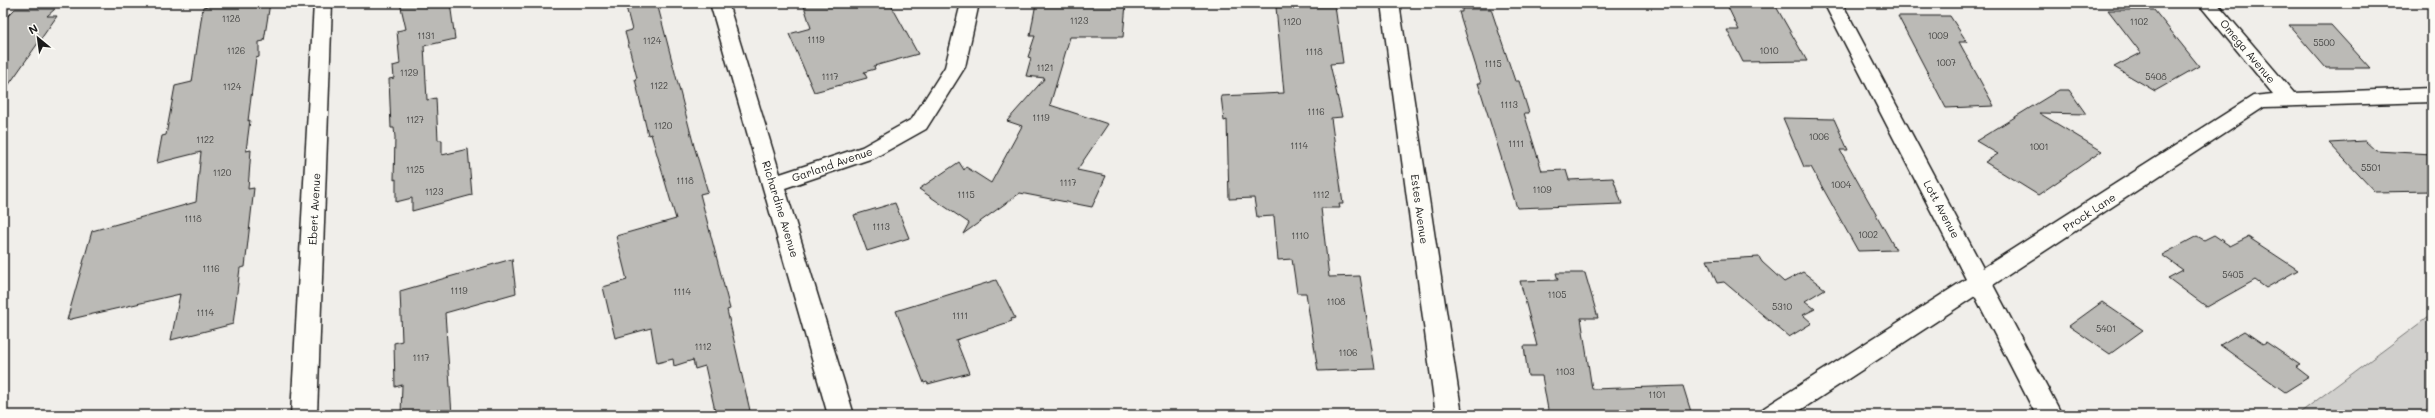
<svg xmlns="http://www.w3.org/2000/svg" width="2435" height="418" viewBox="0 0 2435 418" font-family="Mali,sans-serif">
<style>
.green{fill:#d0cfcc;stroke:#767674}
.building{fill:#bbbab6;stroke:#1c1c1c}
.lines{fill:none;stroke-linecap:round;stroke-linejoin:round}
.street-casing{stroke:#1c1c1c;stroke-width:3}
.street{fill:#fdfcf7;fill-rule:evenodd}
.labels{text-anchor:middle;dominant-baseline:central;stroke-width:3;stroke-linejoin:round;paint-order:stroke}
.number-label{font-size:9px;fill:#444442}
.street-label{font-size:11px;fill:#1c1c1c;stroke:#fdfcf7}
</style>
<rect width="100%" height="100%" fill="#f0eeea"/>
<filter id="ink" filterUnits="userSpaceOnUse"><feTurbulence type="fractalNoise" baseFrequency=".025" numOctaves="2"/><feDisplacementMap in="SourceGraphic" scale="8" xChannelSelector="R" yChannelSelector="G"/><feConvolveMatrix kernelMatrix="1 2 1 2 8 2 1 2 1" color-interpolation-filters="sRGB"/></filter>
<g filter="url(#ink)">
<path class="green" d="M 2432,314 L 2432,415 L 2297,415 Z"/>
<path class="building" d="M 223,3 L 270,3 L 264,41 L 259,42 L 259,57 L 256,58 L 248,121 L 250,120 L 246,151 L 251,150 L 248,189 L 254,188 L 245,267 L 240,268 L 233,324 L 171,340 L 180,294 L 67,320 L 92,231 L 196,202 L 201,152 L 157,163 L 162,136 L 166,135 L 175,86 L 192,82 L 203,7 Z
M 400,3 L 450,3 L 455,39 L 424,46 L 427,100 L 436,98 L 438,140 L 442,140 L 442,155 L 468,149 L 472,195 L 412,211 L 412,198 L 396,202 L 396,179 L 394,180 L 395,137 L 394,128 L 391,128 L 389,79 L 394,78 L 393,66 L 400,64 L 397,31 L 406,29 Z
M 625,3 L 657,3 L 694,146 L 708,192 L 700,194 L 730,309 L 727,310 L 751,415 L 716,415 L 705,366 L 695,369 L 693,360 L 674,366 L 673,359 L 657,363 L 651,328 L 615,338 L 603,287 L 627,280 L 616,236 L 676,219 L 651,134 L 648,135 L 635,79 L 637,78 L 625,32 L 632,30 Z
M 803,3 L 890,3 L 918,54 L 874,66 L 875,69 L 864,72 L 867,78 L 814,92 L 789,34 L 811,28 Z
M 1036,3 L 1126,4 L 1123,37 L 1070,37 L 1050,105 L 1108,124 L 1077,170 L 1106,176 L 1092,207 L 1020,193 L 963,234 L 969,223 L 919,189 L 959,162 L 964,170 L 966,167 L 991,183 L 1022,126 L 1007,121 L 1045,78 L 1026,76 L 1031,58 L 1028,57 L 1035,36 L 1030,36 Z
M 1726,3 L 1774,3 L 1807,61 L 1743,62 L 1727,30 L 1739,30 Z
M 1335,6 L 1343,63 L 1330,64 L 1342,117 L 1331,118 L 1343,204 L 1339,204 L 1340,208 L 1321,208 L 1329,277 L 1360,276 L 1375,369 L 1318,371 L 1306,293 L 1297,293 L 1292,259 L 1278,260 L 1274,216 L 1257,217 L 1254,198 L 1229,199 L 1227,120 L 1224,121 L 1221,96 L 1284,93 L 1276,7 Z
M 15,9 L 55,9 L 47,16 L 57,16 L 3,93 L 3,21 Z
M 1462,9 L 1491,9 L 1515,81 L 1519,81 L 1529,113 L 1524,113 L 1542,171 L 1566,170 L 1569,180 L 1613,178 L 1622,204 L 1517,208 L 1478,83 L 1481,83 L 1459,12 L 1462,12 Z
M 2108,10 L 2154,10 L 2199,66 L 2155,91 L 2114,67 L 2141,53 Z
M 1898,16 L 1950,16 L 1967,42 L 1959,42 L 1994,106 L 1946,108 Z
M 2289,25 L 2331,25 L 2370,68 L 2326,68 Z
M 2059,90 L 2069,90 L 2086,114 L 2039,113 L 2102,151 L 2038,195 L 1985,162 L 1998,154 L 1976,141 Z
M 1783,118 L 1834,119 L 1848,150 L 1840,150 L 1896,250 L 1858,251 L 1811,167 L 1804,167 Z
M 2365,141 L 2376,151 L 2432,154 L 2432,191 L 2375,192 L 2329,143 Z
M 895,203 L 909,238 L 867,251 L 854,215 Z
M 2214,235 L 2230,246 L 2248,237 L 2298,270 L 2266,288 L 2255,280 L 2207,307 L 2168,278 L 2183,270 L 2162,255 L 2197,236 L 2204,240 Z
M 1759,257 L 1762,262 L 1784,282 L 1803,272 L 1825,289 L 1805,301 L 1815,309 L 1803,315 L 1812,323 L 1789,337 L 1724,282 L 1717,283 L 1707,260 Z
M 512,259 L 516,293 L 445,313 L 452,415 L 401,415 L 402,385 L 395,387 L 394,343 L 402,341 L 400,291 Z
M 1556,273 L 1585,273 L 1598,318 L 1581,318 L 1592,389 L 1683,386 L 1692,415 L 1549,415 L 1542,376 L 1528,376 L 1524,346 L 1537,346 L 1520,281 L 1558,280 Z
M 996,280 L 1015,318 L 1011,319 L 1012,321 L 956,340 L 969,373 L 928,384 L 927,382 L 924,383 L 896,311 Z
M 2102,302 L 2143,330 L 2110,354 L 2069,326 Z
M 2244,331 L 2263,344 L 2266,342 L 2300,365 L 2296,367 L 2309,377 L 2285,392 L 2220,345 Z"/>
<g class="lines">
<g class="street-casing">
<path id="street" d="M 314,3 L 332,3 L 317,415 L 291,415 Z
M 710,3 L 728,3 L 780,174 L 862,147 L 912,119 L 945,67 L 961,3 L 979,3 L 965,67 L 926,129 L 876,157 L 785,188 L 854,415 L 828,415 Z
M 1381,3 L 1399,3 L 1462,415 L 1436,415 Z
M 1824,3 L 1842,3 L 1983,268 L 2253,96 L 2273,94 L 2198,3 L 2217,3 L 2294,93 L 2432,88 L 2432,102 L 2264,107 L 1993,285 L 2062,415 L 2036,415 L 1975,296 L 1793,415 L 1760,415 L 1764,408 L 1966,279 Z"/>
</g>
<use href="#street" class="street"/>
</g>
</g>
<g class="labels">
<g class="number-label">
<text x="231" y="18">1128</text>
<text x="1079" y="20">1123</text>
<text x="1292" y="21">1120</text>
<text x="2139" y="21">1102</text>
<text x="426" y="35">1131</text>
<text x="1938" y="35">1009</text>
<text x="816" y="39">1119</text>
<text x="652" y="40">1124</text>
<text x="2324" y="42">5500</text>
<text x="236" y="50">1126</text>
<text x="1769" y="50">1010</text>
<text x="1314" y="51">1118</text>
<text x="1946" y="62">1007</text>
<text x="1493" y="63">1115</text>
<text x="1045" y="67">1121</text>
<text x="409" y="72">1129</text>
<text x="830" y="76">1117</text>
<text x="2156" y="76">5408</text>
<text x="659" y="85">1122</text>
<text x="232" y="86">1124</text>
<text x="1509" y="104">1113</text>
<text x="1316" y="111">1116</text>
<text x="1041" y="117">1119</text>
<text x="415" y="119">1127</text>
<text x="663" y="125">1120</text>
<text x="1819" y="136">1006</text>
<text x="205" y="139">1122</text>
<text x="1516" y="143">1111</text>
<text x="1299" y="145">1114</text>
<text x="2039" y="146">1001</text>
<text x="2371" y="167">5501</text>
<text x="415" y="169">1125</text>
<text x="222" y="172">1120</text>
<text x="685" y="180">1118</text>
<text x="1068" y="182">1117</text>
<text x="1841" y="184">1004</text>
<text x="1542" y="189">1109</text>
<text x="434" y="191">1123</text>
<text x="966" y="194">1115</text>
<text x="1321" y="194">1112</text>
<text x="193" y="218">1118</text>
<text x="881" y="226">1113</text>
<text x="1868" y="234">1002</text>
<text x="1300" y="235">1110</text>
<text x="211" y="268">1116</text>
<text x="2233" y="274">5405</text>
<text x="459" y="290">1119</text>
<text x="682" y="291">1114</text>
<text x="1557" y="294">1105</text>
<text x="1336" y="301">1108</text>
<text x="1782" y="306">5310</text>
<text x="205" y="312">1114</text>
<text x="960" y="315">1111</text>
<text x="2106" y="328">5401</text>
<text x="703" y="346">1112</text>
<text x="1348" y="352">1106</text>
<text x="421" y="357">1117</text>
<text x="1565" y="371">1103</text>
<text x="1657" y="394">1101</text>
</g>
<g class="street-label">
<text transform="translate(2248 51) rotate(50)">Omega Avenue</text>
<text transform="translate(832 164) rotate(-19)">Garland Avenue</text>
<text transform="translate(314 209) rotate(-87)">Ebert Avenue</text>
<text transform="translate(781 209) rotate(73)">Richardine Avenue</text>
<text transform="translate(1420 209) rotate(82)">Estes Avenue</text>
<text transform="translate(1942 209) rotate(62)">Lott Avenue</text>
<text transform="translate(2089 212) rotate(-33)">Prock Lane</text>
</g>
</g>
<rect width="2435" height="418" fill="none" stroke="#fdfcf7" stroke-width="16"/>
<rect x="8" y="8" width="2419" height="402" fill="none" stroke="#1c1c1c" stroke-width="1.5" filter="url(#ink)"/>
<g transform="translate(38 38) rotate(331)" stroke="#fdfcf7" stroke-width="3" paint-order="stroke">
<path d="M0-3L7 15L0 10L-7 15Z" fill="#1c1c1c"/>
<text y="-6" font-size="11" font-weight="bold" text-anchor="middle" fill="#1c1c1c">N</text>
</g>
</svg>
